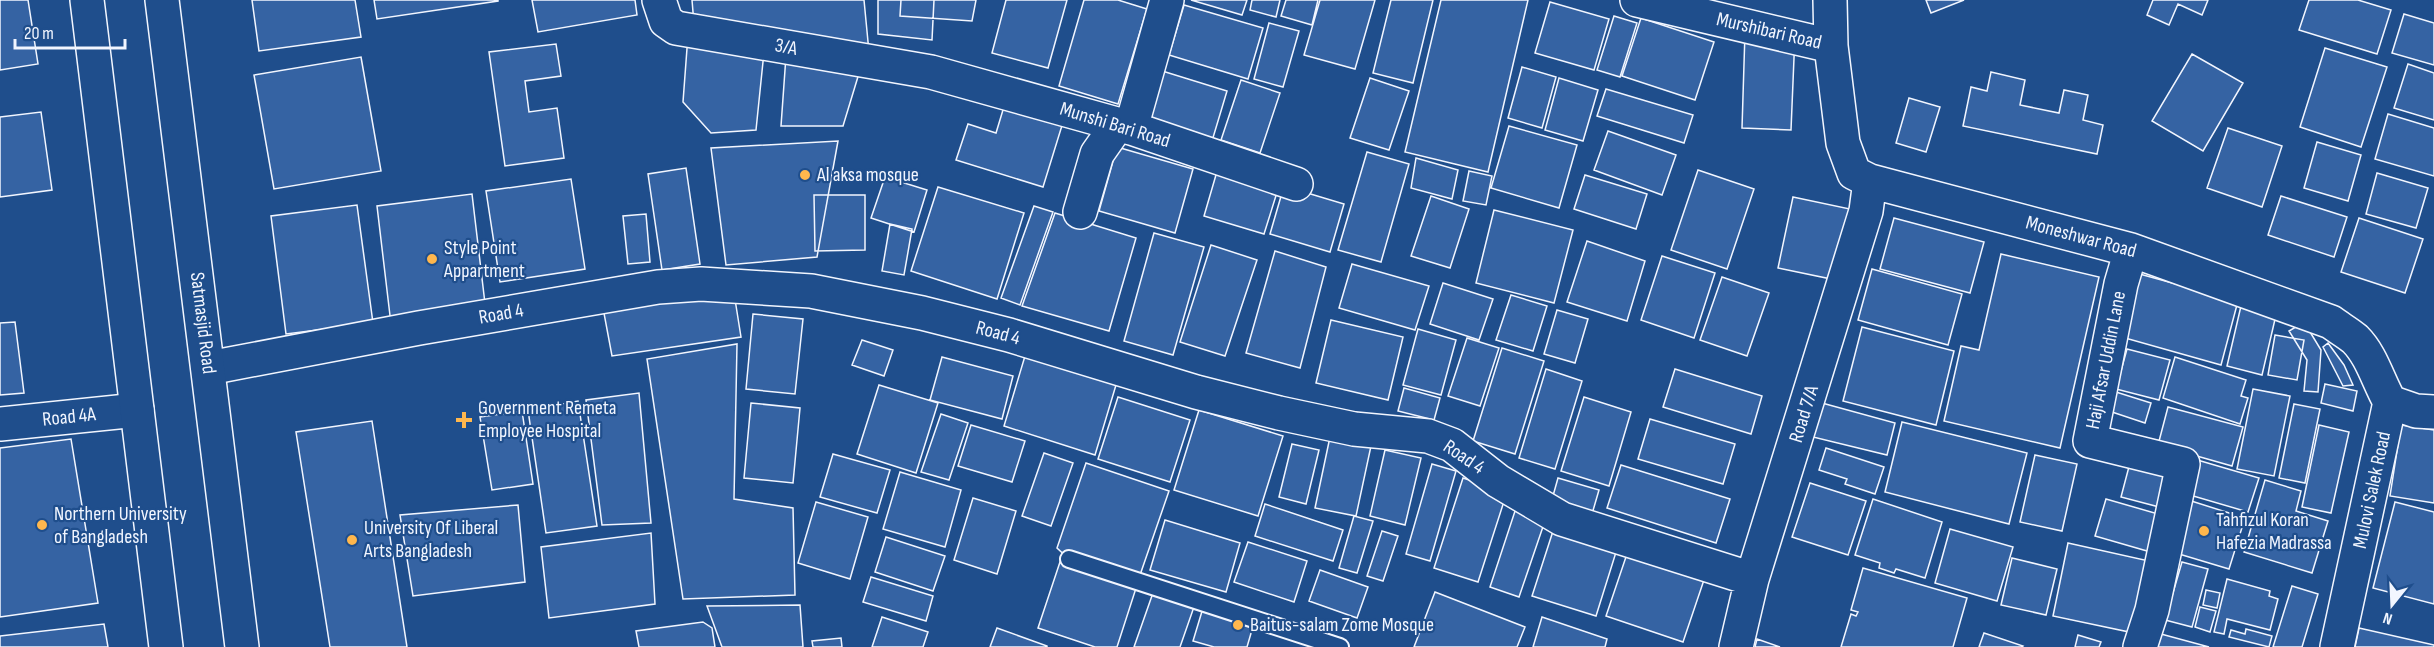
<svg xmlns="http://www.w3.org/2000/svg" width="2434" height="647" viewBox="0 0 2434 647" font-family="'Sofia Sans Condensed',sans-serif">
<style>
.building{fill:#3563a3;stroke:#f2f6ff;stroke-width:1.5}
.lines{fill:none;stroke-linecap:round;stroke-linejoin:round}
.lane-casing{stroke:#f2f6ff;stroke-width:20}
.street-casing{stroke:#f2f6ff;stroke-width:36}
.secondary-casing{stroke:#f2f6ff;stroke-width:36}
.lane{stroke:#1f4e8c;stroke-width:16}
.street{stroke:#1f4e8c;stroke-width:33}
.secondary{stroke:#1f4e8c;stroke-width:33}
.poi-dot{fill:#ffb74d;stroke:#1f4e8c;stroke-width:2}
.labels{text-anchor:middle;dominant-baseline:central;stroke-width:4.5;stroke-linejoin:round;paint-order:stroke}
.street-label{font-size:20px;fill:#f2f6ff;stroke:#1f4e8c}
.poi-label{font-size:20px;fill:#f2f6ff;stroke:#1f4e8c;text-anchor:start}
</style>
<rect width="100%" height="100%" fill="#1f4e8c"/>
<path class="building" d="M 0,0 L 28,0 L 38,64 L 0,70 Z
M 252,0 L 355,0 L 361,37 L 259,51 Z
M 374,0 L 498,0 L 498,1 L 377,19 Z
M 532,0 L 635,0 L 637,15 L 538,32 Z
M 692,0 L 864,0 L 869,52 L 694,24 Z
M 878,0 L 934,0 L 932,40 L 878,34 Z
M 901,0 L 976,0 L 972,21 L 900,16 Z
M 1006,0 L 1067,0 L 1048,68 L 992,53 Z
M 1084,0 L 1118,0 L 1147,9 L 1118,104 L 1059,86 Z
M 1191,0 L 1247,0 L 1242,15 Z
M 1252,0 L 1280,0 L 1276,17 L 1250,10 Z
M 1286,0 L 1318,0 L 1312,25 L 1281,16 Z
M 1320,0 L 1375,0 L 1355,69 L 1304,55 Z
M 1391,0 L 1433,0 L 1413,83 L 1373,73 Z
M 1441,0 L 1528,0 L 1488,172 L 1405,152 Z
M 1926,0 L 1964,0 L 1931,13 Z
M 2153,0 L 2208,0 L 2202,15 L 2178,4 L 2169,25 L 2147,15 Z
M 2309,0 L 2358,0 L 2391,10 L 2377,54 L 2299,30 Z
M 1550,2 L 1609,19 L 1594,70 L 1535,53 Z
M 1184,5 L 1263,28 L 1248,79 L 1169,55 Z
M 2404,14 L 2434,23 L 2434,65 L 2392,53 Z
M 1614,16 L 1637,23 L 1620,77 L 1597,70 Z
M 1641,18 L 1714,42 L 1695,100 L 1622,76 Z
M 1269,23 L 1299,31 L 1283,87 L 1254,79 Z
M 1745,32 L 1795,34 L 1791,130 L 1742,128 Z
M 688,35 L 764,52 L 756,130 L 711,133 L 683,102 Z
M 556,44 L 561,76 L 525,81 L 529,112 L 557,108 L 564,158 L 505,166 L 489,52 Z
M 2325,48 L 2387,67 L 2361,147 L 2300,127 Z
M 2192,54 L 2243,83 L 2203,151 L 2152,121 Z
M 786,56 L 860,70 L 843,126 L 781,126 Z
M 361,57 L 381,171 L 274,189 L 254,75 Z
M 2408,64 L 2434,73 L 2434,120 L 2394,108 Z
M 1522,67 L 1556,77 L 1542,128 L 1508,118 Z
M 1159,70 L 1227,91 L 1212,141 L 1144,119 Z
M 1991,72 L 2025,80 L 2020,105 L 2059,113 L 2064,90 L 2088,95 L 2083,120 L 2103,125 L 2097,154 L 1963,126 L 1971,87 L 1987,91 Z
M 1370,78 L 1409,91 L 1389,150 L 1350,138 Z
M 1559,78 L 1598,90 L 1583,141 L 1545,130 Z
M 1241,80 L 1280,93 L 1260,153 L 1221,140 Z
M 1606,89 L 1693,115 L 1684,143 L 1597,116 Z
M 1909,98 L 1940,107 L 1926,152 L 1896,143 Z
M 1006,100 L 1064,119 L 1043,187 L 956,160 L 968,124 L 996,133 Z
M 41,112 L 52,190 L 0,197 L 0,117 Z
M 2388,114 L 2434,128 L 2434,176 L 2375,159 Z
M 1509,126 L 1577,145 L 1559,208 L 1491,188 Z
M 2228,128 L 2282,146 L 2262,207 L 2207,188 Z
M 1608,131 L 1676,155 L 1662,195 L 1594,170 Z
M 838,141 L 817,257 L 726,265 L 711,148 Z
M 2317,142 L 2361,155 L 2348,201 L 2304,188 Z
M 1117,147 L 1193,169 L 1175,233 L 1099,211 Z
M 1367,152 L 1409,164 L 1381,262 L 1338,250 Z
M 1416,158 L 1458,170 L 1452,199 L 1411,188 Z
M 686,168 L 700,264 L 662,270 L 648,174 Z
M 1218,168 L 1279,186 L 1264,234 L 1204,216 Z
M 1698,170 L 1754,189 L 1727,269 L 1671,250 Z
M 1469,171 L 1492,176 L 1486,205 L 1463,201 Z
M 2377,173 L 2428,188 L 2416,228 L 2366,214 Z
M 1585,175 L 1647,194 L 1636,229 L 1574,209 Z
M 885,177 L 927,190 L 914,232 L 871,218 Z
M 571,179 L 585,269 L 500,282 L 486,191 Z
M 1284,186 L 1344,204 L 1330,252 L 1270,234 Z
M 938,187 L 1024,213 L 997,299 L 911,271 Z
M 472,194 L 486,312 L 391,324 L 377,206 Z
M 814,195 L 865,195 L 865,250 L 815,251 Z
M 1431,196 L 1469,209 L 1450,268 L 1411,256 Z
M 2281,196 L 2347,217 L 2334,257 L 2268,235 Z
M 1793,197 L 1850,209 L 1836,280 L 1778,268 Z
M 357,205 L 373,323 L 286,334 L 271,216 Z
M 1034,206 L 1053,212 L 1020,305 L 1001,298 Z
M 1494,210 L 1573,230 L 1554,303 L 1476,283 Z
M 1055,213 L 1136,238 L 1109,331 L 1022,306 Z
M 646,214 L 650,262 L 628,264 L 623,216 Z
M 1894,218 L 1984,242 L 1970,293 L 1880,269 Z
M 2359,218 L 2423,239 L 2405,293 L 2341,272 Z
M 890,224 L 912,229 L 904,275 L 882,271 Z
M 1154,233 L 1204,247 L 1173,355 L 1124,341 Z
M 1587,241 L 1645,261 L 1627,321 L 1567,302 Z
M 1211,245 L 1257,260 L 1225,356 L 1180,342 Z
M 1275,251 L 1326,267 L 1300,368 L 1246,353 Z
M 2001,254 L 2099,277 L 2060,448 L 1944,421 L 1961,346 L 1979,350 Z
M 1662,256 L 1715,273 L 1694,338 L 1641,320 Z
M 1352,264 L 1429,286 L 1415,330 L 1339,308 Z
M 1872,269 L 1962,294 L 1948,345 L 1858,320 Z
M 2136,273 L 2238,301 L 2221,365 L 2118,336 Z
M 1722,277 L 1769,293 L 1747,356 L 1700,340 Z
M 1443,283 L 1493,299 L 1479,340 L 1430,324 Z
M 734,293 L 741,337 L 612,356 L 603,308 Z
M 1511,295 L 1547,306 L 1533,351 L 1496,340 Z
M 2241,306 L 2276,315 L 2262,375 L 2227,366 Z
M 1557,310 L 1588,319 L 1575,363 L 1544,354 Z
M 753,314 L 803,319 L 795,394 L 746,389 Z
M 1331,320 L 1403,337 L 1388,400 L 1316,383 Z
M 15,322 L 24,393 L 0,395 L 0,323 Z
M 2304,322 L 2321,350 L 2318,392 L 2304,391 L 2307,360 L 2289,331 Z
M 1862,327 L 1954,351 L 1936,425 L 1843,401 Z
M 1418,329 L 1456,340 L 1441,395 L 1403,385 Z
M 2275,335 L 2304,340 L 2297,380 L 2268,375 Z
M 1467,338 L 1499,348 L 1480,406 L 1448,396 Z
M 862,340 L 893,350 L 884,376 L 852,365 Z
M 2328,343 L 2344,365 L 2353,385 L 2343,386 L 2323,347 Z
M 737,344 L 734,499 L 793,508 L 795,595 L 683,599 L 647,359 Z
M 1502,348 L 1544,361 L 1515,454 L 1473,441 Z
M 2127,349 L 2170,360 L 2159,400 L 2116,389 Z
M 1025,356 L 1116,385 L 1095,455 L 1004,426 Z
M 942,357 L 1013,376 L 1002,419 L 930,400 Z
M 2175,357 L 2246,380 L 2241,396 L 2248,398 L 2240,424 L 2163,398 Z
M 1546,369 L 1582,381 L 1555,469 L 1519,458 Z
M 1675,369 L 1762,396 L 1751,434 L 1663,407 Z
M 2325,384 L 2357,391 L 2353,411 L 2321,403 Z
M 879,385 L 938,403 L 916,473 L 857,454 Z
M 1404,388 L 1440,398 L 1434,420 L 1398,411 Z
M 2253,389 L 2290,396 L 2274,476 L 2237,469 Z
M 2116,392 L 2151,403 L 2145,423 L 2109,411 Z
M 639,393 L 651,523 L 602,525 L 586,400 Z
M 1118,397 L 1190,420 L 1170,482 L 1098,459 Z
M 1584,397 L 1631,412 L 1609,486 L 1561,471 Z
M 578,401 L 597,526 L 546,533 L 528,410 Z
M 751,403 L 800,408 L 793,483 L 744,478 Z
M 1822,403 L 1895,423 L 1887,455 L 1813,437 Z
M 2294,404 L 2320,409 L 2305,483 L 2279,478 Z
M 2168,407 L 2243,427 L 2232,466 L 2158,445 Z
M 1199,410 L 1283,436 L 1258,516 L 1174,490 Z
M 522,411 L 533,484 L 492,490 L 480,417 Z
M 941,414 L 968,423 L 949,480 L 921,472 Z
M 1650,419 L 1735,444 L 1723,484 L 1638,459 Z
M 372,421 L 407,647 L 330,647 L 296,432 Z
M 1902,422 L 2027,453 L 2009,524 L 1885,492 Z
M 971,425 L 1025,441 L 1012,482 L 958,466 Z
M 2319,425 L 2349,432 L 2331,513 L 2302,507 Z
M 2401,425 L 2434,430 L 2434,503 L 2390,496 Z
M 1330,437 L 1371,446 L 1356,516 L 1315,508 Z
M 71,439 L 98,603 L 0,617 L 0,448 Z
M 1292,444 L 1319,450 L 1306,504 L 1279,497 Z
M 1826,448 L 1884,467 L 1875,494 L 1845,484 L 1847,479 L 1819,470 Z
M 1385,450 L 1421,458 L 1405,525 L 1370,516 Z
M 1044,453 L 1073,463 L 1051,526 L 1022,516 Z
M 833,454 L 890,470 L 877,513 L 820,497 Z
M 2035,455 L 2077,464 L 2062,531 L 2020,522 Z
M 2131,459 L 2173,470 L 2163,508 L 2121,497 Z
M 2194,459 L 2259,478 L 2248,512 L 2183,493 Z
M 1086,463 L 1169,491 L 1140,575 L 1069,559 L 1057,548 Z
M 1432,464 L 1456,471 L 1430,561 L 1406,554 Z
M 1621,465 L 1730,499 L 1716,543 L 1607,508 Z
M 900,472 L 961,490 L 945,547 L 883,529 Z
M 1463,478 L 1507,492 L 1478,582 L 1434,568 Z
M 1558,478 L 1599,490 L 1592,514 L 1551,503 Z
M 2265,480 L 2301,491 L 2296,511 L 2328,521 L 2312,573 L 2244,552 Z
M 1810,483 L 1866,501 L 1848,555 L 1792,537 Z
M 973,498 L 1016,511 L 997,574 L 954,560 Z
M 1873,499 L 1942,522 L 1925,578 L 1896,569 L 1894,573 L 1879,568 L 1880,563 L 1855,555 Z
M 2106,499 L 2165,516 L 2154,553 L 2095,536 Z
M 2185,499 L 2245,518 L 2229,569 L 2169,551 Z
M 816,502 L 868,517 L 850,579 L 798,563 Z
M 1518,502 L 1548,512 L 1519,597 L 1490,587 Z
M 2395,502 L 2434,512 L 2434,604 L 2373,588 Z
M 1265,504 L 1343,530 L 1333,561 L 1255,536 Z
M 518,505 L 525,582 L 413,596 L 400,515 Z
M 1354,516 L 1373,521 L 1357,573 L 1339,568 Z
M 1165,520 L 1240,543 L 1226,592 L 1150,570 Z
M 1554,528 L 1617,549 L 1596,616 L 1532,596 Z
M 1950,529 L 2013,547 L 1997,601 L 1935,583 Z
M 1382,531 L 1398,536 L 1383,581 L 1367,576 Z
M 651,533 L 655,604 L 549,618 L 541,547 Z
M 886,537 L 945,556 L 933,591 L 875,572 Z
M 1248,542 L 1307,561 L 1294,602 L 1234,582 Z
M 2068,543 L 2149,561 L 2134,633 L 2053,616 Z
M 1630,545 L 1707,571 L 1683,642 L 1606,616 Z
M 1062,556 L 1138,582 L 1117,647 L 1095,647 L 1038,628 Z
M 2012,558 L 2057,569 L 2046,615 L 2001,605 Z
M 2182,562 L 2208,569 L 2192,627 L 2165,620 Z
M 1863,568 L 1967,598 L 1953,647 L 1841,647 L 1851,614 L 1856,616 L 1858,612 L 1851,610 Z
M 1320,570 L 1368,587 L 1357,618 L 1309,601 Z
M 871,577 L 933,596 L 926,621 L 863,602 Z
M 2227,579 L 2270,591 L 2269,596 L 2278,599 L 2270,630 L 2227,619 L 2224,634 L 2214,632 Z
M 2292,586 L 2318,594 L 2302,647 L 2273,647 Z
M 1154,590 L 1195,604 L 1180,647 L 1134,647 Z
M 2206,590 L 2220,593 L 2217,608 L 2203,605 Z
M 1435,592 L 1525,627 L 1517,647 L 1414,647 Z
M 800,605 L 803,647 L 722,647 L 707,606 Z
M 2200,607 L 2216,611 L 2210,632 L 2195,627 Z
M 1203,608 L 1254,623 L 1247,647 L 1214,647 L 1193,641 Z
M 882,617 L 928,632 L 923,647 L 872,647 Z
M 1542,617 L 1607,639 L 1605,647 L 1533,647 Z
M 703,622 L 712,628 L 715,647 L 639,647 L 636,631 Z
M 104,624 L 108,647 L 0,647 L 0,636 Z
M 997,628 L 1047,646 L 1047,647 L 990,647 Z
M 2359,628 L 2434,645 L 2434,647 L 2355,647 Z
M 2246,629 L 2272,636 L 2269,647 L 2229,637 L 2231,630 L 2245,634 Z
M 1984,633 L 2023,646 L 2022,647 L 1979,647 Z
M 2161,634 L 2209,647 L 2157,647 Z
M 2078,635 L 2101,642 L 2099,647 L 2075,647 Z
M 841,638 L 842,647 L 813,647 L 812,641 Z
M 1757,639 L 1780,647 L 1755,647 Z"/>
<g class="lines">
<g class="lane-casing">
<path id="lane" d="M 1069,559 L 1340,647"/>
</g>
<g class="street-casing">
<path id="street" d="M 659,0 L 666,21 L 676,28 L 931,72 L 1131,128 L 1296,184
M 1637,0 L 1831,46
M 1830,0 L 1831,46 L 1843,143 L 1854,173 L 1870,181 L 2131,250 L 2331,322 C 2339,328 2348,333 2355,339 C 2372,356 2378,381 2390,402 L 2416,411 L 2434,412
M 1131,128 L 1167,0
M 1080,212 L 1097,154 L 1118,124
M 2131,250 L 2121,284 L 2090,441 L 2183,464 L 2152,610 L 2140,647
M 209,368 L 419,328 L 658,287 L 701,284 L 811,291 L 922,313 L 1009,335 L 1196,392 L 1279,413 L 1354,429 L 1428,436 L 1452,445 L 1498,481 L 1562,519 L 1752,579
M 0,424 L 137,410
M 1736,647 L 1752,579 L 1866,211 L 1870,181
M 2337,647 L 2390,402"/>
</g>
<g class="secondary-casing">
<path id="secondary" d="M 87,0 L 166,647
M 162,0 L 242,647"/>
</g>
<use href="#lane" class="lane"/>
<use href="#street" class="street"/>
<use href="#secondary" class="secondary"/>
</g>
<g class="poi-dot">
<circle cx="805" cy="175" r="6"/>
<circle cx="432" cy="259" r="6"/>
<path d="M461 411h6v6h6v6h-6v6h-6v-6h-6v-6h6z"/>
<circle cx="42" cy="525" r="6"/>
<circle cx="2204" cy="531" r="6"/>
<circle cx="352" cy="540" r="6"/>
<circle cx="1238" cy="625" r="6"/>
</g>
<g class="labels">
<g class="street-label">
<text transform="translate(1769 31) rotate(13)">Murshibari Road</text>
<text transform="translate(786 47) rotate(10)">3/A</text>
<text transform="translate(1115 125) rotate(17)">Munshi Bari Road</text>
<text transform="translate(2081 237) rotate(15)">Moneshwar Road</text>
<text transform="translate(501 314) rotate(-10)">Road 4</text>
<text transform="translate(203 323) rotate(83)">Satmasjid Road</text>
<text transform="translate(998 333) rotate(15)">Road 4</text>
<text transform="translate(2106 360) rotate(-79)">Haji Afsar Uddin Lane</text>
<text transform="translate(1804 414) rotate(-73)">Road 7/A</text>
<text transform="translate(69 417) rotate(-6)">Road 4A</text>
<text transform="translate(1464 457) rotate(34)">Road 4</text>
<text transform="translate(2372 490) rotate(-78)">Mulovi Salek Road</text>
</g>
<g class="poi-label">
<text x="817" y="175">Al aksa mosque</text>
<text x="444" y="248">Style Point<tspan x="444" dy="23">Appartment</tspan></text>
<text x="478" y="408">Government Remeta<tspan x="478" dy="23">Employee Hospital</tspan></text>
<text x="54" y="514">Northern University<tspan x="54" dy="23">of Bangladesh</tspan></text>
<text x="2216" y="520">Tahfizul Koran<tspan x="2216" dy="23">Hafezia Madrassa</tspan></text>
<text x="364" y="528">University Of Liberal<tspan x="364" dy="23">Arts Bangladesh</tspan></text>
<text x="1250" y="625">Baitus-salam Zome Mosque</text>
</g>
</g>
<g transform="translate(2392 605) rotate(198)" stroke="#1f4e8c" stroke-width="4.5" paint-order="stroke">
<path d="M0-4.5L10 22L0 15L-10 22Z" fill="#f2f6ff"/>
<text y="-9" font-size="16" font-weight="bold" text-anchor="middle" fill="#f2f6ff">N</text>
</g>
<path d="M15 39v9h110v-9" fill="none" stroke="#f2f6ff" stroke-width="3"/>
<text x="24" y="39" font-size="18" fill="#f2f6ff" stroke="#1f4e8c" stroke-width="4.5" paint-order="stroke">20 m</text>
</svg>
